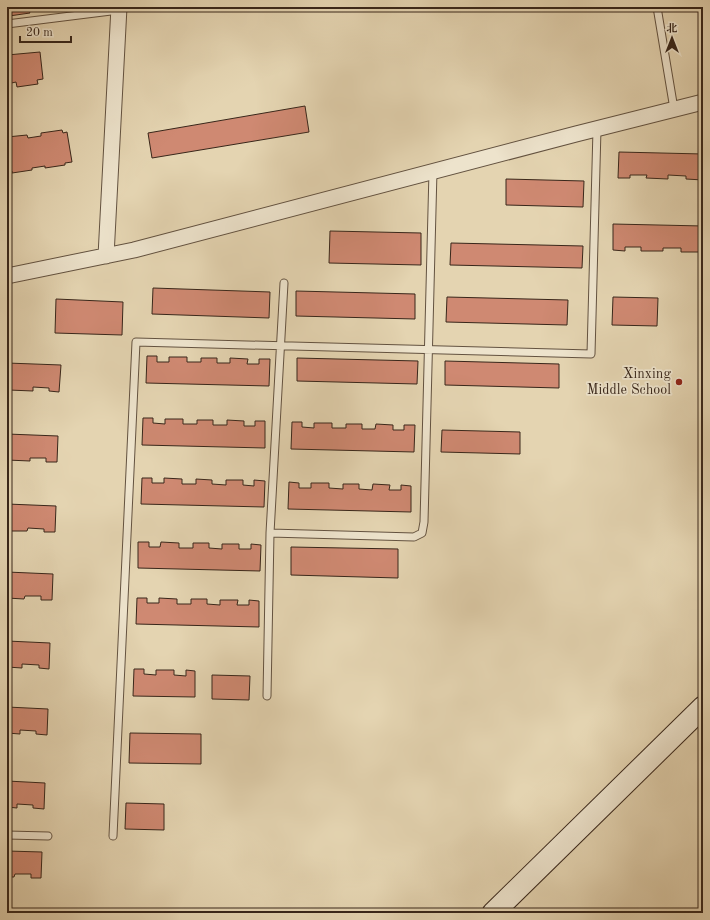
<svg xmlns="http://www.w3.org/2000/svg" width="710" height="920" viewBox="0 0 710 920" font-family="'Old Standard TT','Noto Serif SC',serif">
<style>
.building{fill:#cf8972;stroke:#38261a}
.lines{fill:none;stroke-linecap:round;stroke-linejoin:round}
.lane-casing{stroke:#635240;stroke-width:9}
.street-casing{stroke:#635240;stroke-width:17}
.secondary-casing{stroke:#38261a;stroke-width:23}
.lane{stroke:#ede3cc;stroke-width:7}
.street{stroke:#ede3cc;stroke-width:15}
.secondary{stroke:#ede3cc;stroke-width:21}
.poi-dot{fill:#8f2418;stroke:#ede3cc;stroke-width:1.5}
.labels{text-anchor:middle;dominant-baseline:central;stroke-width:3.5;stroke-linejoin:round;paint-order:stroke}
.poi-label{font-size:14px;fill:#38261a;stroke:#ede3cc;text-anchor:end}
</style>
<rect width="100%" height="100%" fill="#e4d4b1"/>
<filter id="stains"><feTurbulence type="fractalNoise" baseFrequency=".005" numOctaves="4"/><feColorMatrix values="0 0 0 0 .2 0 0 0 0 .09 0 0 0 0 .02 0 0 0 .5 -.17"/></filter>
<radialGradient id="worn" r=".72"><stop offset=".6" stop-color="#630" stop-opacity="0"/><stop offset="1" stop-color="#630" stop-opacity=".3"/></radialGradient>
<path class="building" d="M 7,7 L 35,7 L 36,10 L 29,11 L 30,13 L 9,16 L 9,13 L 7,14 Z
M 40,52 L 43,79 L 37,80 L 38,84 L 17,87 L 16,82 L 7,84 L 7,55 Z
M 305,106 L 309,132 L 152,158 L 148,133 Z
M 62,130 L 63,133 L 67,132 L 72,162 L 65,163 L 65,165 L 45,168 L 45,166 L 32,168 L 32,170 L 12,173 L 12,171 L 7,171 L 7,137 L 27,135 L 28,138 L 41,136 L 41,133 Z
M 619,152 L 703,154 L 703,180 L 686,179 L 686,176 L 668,175 L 668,179 L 646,178 L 647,175 L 630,175 L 630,178 L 618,178 Z
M 506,179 L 584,181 L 583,207 L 506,205 Z
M 613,224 L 703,226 L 703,252 L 681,252 L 681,248 L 663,248 L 663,251 L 641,251 L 641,247 L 625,247 L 625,251 L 613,250 Z
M 330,231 L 421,233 L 421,265 L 329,263 Z
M 451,243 L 583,246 L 582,268 L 450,265 Z
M 153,288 L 270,292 L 269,318 L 152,314 Z
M 296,291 L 415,294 L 415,319 L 296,316 Z
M 447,297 L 568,300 L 567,325 L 446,322 Z
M 613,297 L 658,298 L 657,326 L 612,325 Z
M 56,299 L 123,302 L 122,335 L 55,333 Z
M 147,356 L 157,356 L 157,362 L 169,362 L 169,357 L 187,357 L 187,362 L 201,362 L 201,358 L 217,358 L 217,363 L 230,363 L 230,358 L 248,359 L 247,364 L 259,364 L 259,359 L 270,359 L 269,386 L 146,383 Z
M 297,358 L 418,361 L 417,384 L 297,381 Z
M 445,361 L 559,364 L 559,388 L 445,385 Z
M 7,363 L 61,365 L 59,392 L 49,391 L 49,388 L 33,387 L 33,391 L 9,390 L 9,386 L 7,386 Z
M 143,418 L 153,418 L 153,423 L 165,424 L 165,419 L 183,419 L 183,424 L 197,424 L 197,420 L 213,420 L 213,425 L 227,425 L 227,420 L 244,421 L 244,426 L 255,426 L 255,421 L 265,421 L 265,448 L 142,445 Z
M 292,422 L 302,422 L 302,427 L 314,428 L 314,423 L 332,423 L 332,428 L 346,428 L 346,424 L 362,424 L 362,429 L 375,429 L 376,424 L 393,425 L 393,430 L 404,430 L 404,425 L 415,425 L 414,452 L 291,449 Z
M 442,430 L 520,432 L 520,454 L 441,452 Z
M 7,434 L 58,436 L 57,462 L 46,462 L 46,458 L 30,458 L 30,461 L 7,460 Z
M 142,478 L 152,478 L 152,483 L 164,483 L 164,478 L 182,479 L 182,484 L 196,484 L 196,479 L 212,480 L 212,484 L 226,485 L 226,480 L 243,480 L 243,485 L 254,486 L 254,480 L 265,481 L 264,507 L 141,504 Z
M 289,482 L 299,483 L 299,488 L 311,488 L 311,483 L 329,483 L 329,488 L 343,489 L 343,484 L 359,484 L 359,489 L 372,490 L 373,484 L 390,485 L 389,490 L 401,490 L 401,485 L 411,486 L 411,512 L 288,509 Z
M 7,504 L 56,506 L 55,532 L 44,532 L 44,529 L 28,528 L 27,531 L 7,531 Z
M 138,542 L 149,542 L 149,547 L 160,547 L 161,542 L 179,543 L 179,548 L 193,548 L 193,543 L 209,543 L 209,548 L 222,549 L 222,544 L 239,544 L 239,549 L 251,549 L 251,544 L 261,545 L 260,571 L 138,568 Z
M 291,547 L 398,549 L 398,578 L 291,575 Z
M 7,572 L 53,574 L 52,600 L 41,600 L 41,596 L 25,596 L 24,599 L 7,598 Z
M 137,598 L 147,598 L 147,603 L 159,603 L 159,598 L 177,599 L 177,604 L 191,604 L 191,599 L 207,599 L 207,604 L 220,605 L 220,600 L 238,600 L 237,605 L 249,605 L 249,600 L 259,601 L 259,627 L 136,624 Z
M 7,641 L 50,643 L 49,669 L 39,668 L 39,665 L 22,664 L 22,668 L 7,667 Z
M 134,669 L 144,669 L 144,674 L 156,675 L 156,670 L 174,670 L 174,675 L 186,676 L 186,670 L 195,671 L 195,697 L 133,696 Z
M 212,675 L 250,676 L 249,700 L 212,699 Z
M 7,707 L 48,709 L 47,735 L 36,734 L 36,731 L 20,730 L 20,734 L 7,733 Z
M 130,733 L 201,734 L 201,764 L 129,763 Z
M 7,781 L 45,783 L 44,809 L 33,808 L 33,805 L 17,804 L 17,808 L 7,807 Z
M 126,803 L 164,804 L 164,830 L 125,829 Z
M 7,851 L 42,852 L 41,878 L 31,878 L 31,874 L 15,874 L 14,877 L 7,877 Z"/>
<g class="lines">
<g class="lane-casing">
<path id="lane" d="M 657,7 L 674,109
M 7,24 L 119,10
M 270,533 L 414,537 L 422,533 L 424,522 L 433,171
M 267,696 L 270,533 L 284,283
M 7,835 L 48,836
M 113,836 L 136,342 L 591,354 L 597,129"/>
</g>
<g class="street-casing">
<path id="street" d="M 106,256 L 119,7
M 7,276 L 134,250 L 576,134 L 703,102"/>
</g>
<g class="secondary-casing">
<path id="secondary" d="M 493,913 L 703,707"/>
</g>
<use href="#lane" class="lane"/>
<use href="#street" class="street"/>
<use href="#secondary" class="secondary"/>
</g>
<circle class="poi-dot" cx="679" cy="382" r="4"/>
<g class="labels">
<g class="poi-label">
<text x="671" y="374">Xinxing<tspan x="671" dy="16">Middle School</tspan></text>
</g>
</g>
<rect width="710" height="920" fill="none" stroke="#e4d4b1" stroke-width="24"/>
<rect x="8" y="8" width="694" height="904" fill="none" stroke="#38261a" stroke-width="2"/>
<rect x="12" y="12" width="686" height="896" fill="none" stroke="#38261a"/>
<g transform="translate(672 38)" stroke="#ede3cc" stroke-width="3" paint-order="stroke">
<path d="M0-3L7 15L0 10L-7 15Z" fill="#38261a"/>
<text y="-6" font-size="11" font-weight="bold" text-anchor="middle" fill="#38261a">北</text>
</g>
<path d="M20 36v6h51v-6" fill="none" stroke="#38261a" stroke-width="2"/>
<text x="26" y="36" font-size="12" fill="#38261a" stroke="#ede3cc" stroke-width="3" paint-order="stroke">20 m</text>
<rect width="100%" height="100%" filter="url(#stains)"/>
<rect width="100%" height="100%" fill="url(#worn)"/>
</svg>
